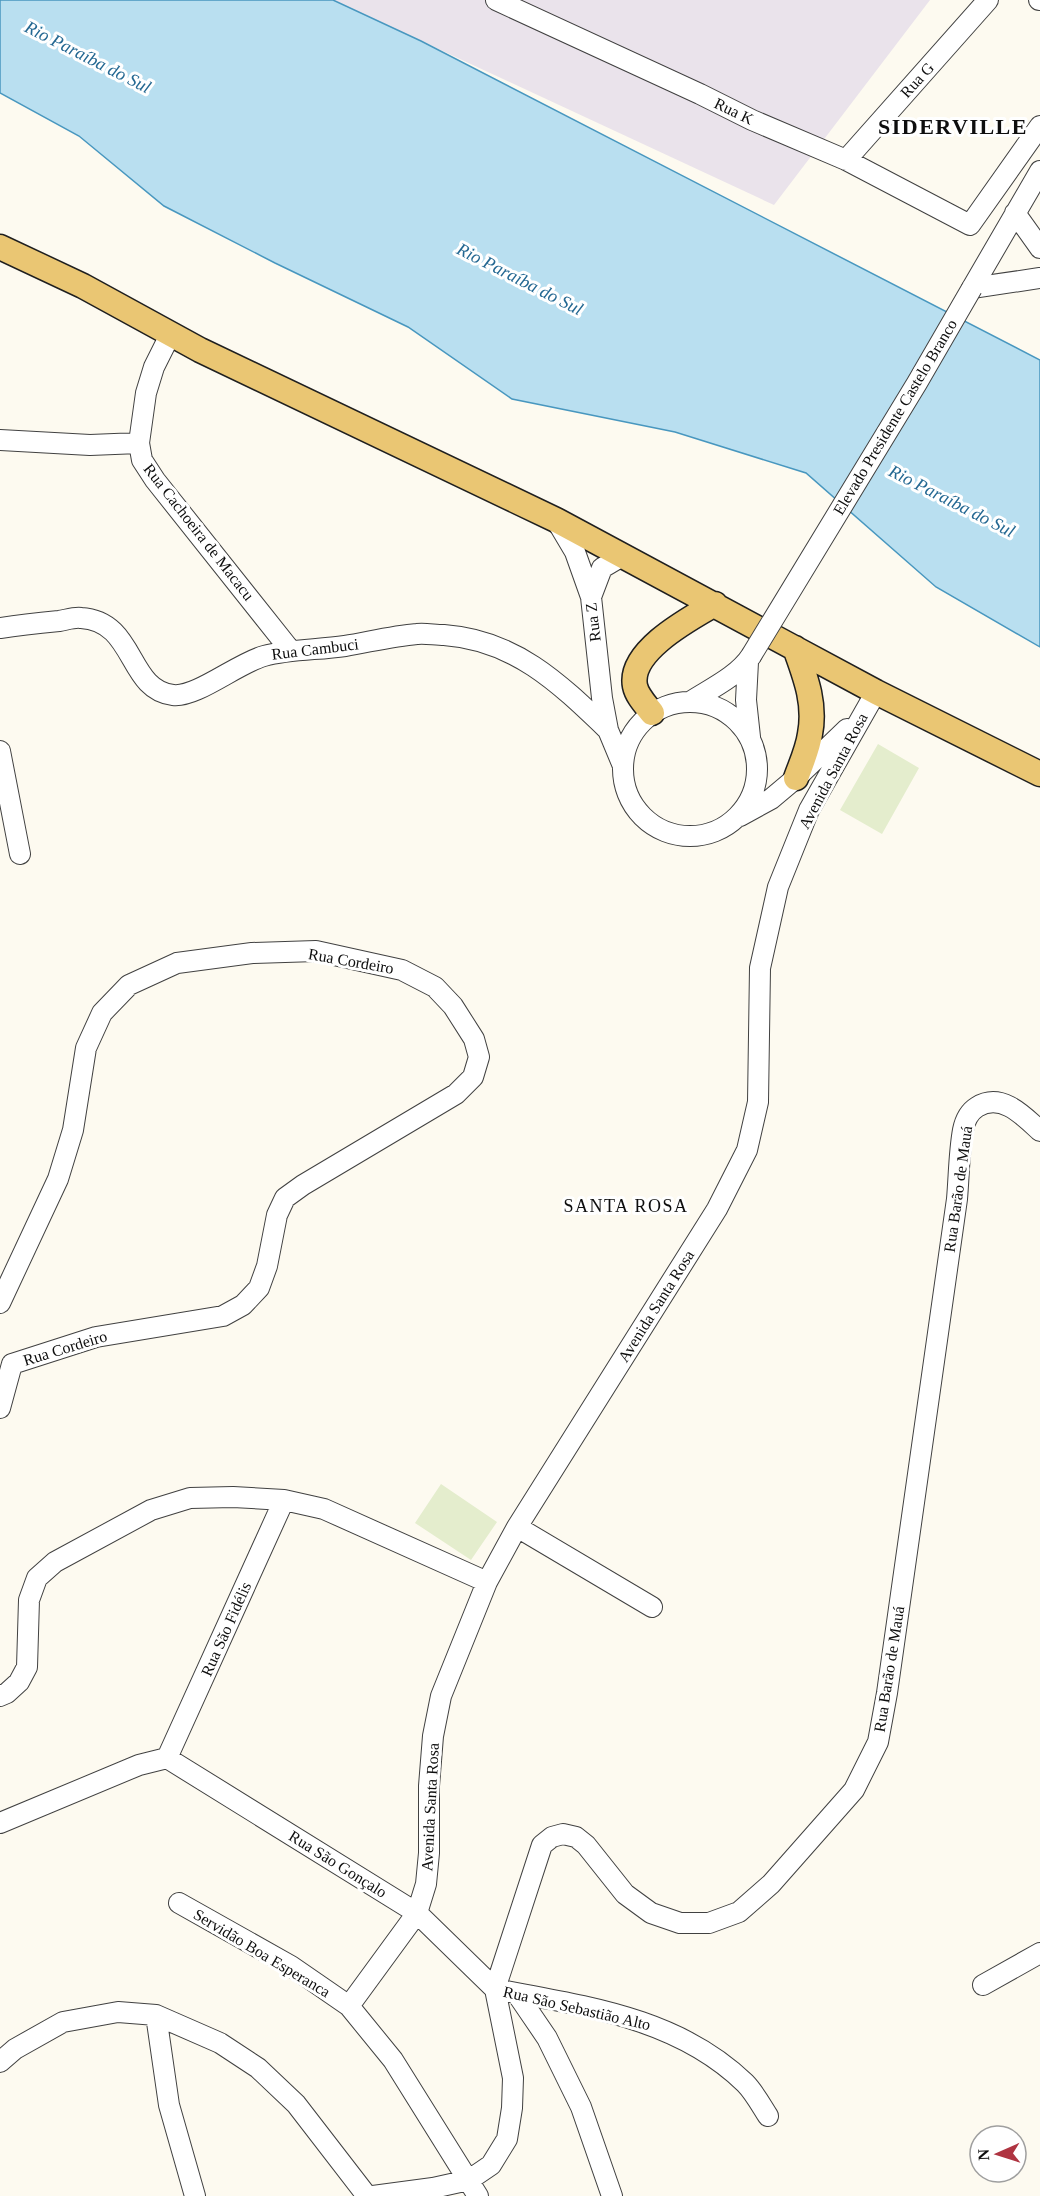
<svg xmlns="http://www.w3.org/2000/svg" width="1040" height="2196" viewBox="0 0 1040 2196" font-family="Georgia,serif">
<style>
.industrial{fill:#eae3eb}
.pitch{fill:#e4edcd}
.water{fill:#b9dff0;stroke:#4897bf;stroke-width:1.5}
.lines{fill:none;stroke-linecap:round;stroke-linejoin:round}
.minor-casing{stroke:#414141;stroke-width:22}
.major-casing{stroke:#1f1f1f;stroke-width:27}
.minor{stroke:#fff;stroke-width:20}
.major{stroke:#eac673;stroke-width:24}
.minor-bridge-casing{stroke:#414141;stroke-width:22;stroke-linecap:butt}
.minor-bridge{stroke:#fff;stroke-width:20}
.labels{text-anchor:middle;dominant-baseline:central;stroke-width:6;stroke-linejoin:round;paint-order:stroke}
.street-label{font-size:16px;fill:#0e0e0e;stroke:#fff}
.water-label{font-size:18px;font-style:italic;fill:#246892;stroke:#fff}
.neighbourhood-label{font-size:18px;letter-spacing:1.5px;fill:#0e0e0e;stroke:#fff}
.district-label{font-size:22px;font-weight:bold;letter-spacing:1.5px;fill:#0e0e0e;stroke:#fff}
</style>
<rect width="100%" height="100%" fill="#fdfaf0"/>
<path class="industrial" d="M 333,0 L 930,0 L 774,205 Z"/>
<path class="pitch" d="M 878,744 L 919,768 L 882,834 L 840,810 Z
M 441,1484 L 497,1522 L 471,1560 L 415,1523 Z"/>
<path class="water" d="M 0,0 L 333,0 L 421,41 L 1040,360 L 1040,647 L 936,587 L 806,473 L 675,432 L 512,399 L 408,327 L 275,263 L 164,206 L 79,136 L 0,93 Z"/>
<g class="lines">
<g class="minor-casing">
<path id="minor" d="M 496,0 L 700,94 L 752,120 L 846,160 L 970,225 L 1040,126
M 1039,0 L 1040,0
M 846,160 L 988,0
M 1015,213 L 1040,248
M 972,288 L 1040,171
M 972,288 L 1040,278
M 170,335 L 154,367 L 146,393 L 139,443 L 142,460 L 155,480 L 291,651
M 0,440 L 90,445 L 139,443
M 556,520 L 575,552 L 591,597 L 602,698 L 608,730 L 623,766
M 591,597 L 602,568 L 624,555
M 0,628 C 20,625 39,623 59,621 C 66,620 74,617 81,618 C 136,621 127,690 173,695 C 196,698 238,663 264,656 C 290,649 318,650 345,646 C 369,642 393,636 417,634 C 425,633 435,635 444,635 C 515,640 559,683 608,730
M 748,662 L 746,700 L 750,737
M 690,702 C 710,689 738,676 751,656
M623 769a67 67 0 1 1 134 0a67 67 0 1 1-134 0Z
M 0,751 L 20,854
M 740,816 L 771,799 L 796,778 L 847,729
M 0,1303 L 58,1179 L 73,1130 L 86,1048 L 102,1013 L 129,985 L 177,963 L 252,953 L 316,951 L 402,970 L 435,987 L 453,1006 L 474,1039 L 479,1057 L 473,1077 L 456,1094 L 303,1185 L 285,1198 L 277,1215 L 267,1266 L 259,1288 L 243,1305 L 223,1316 L 96,1337 L 12,1364
M 0,1408 L 12,1364
M 517,1527 L 652,1607
M 0,1696 L 7,1693 L 19,1682 L 27,1667 L 29,1600 L 37,1578 L 55,1562 L 151,1510 L 190,1498 L 233,1497 L 284,1500 L 324,1509 L 487,1582
M 167,1758 L 417,1913 L 495,1989
M 167,1758 L 284,1500
M 0,1823 L 139,1765 L 167,1758
M 179,1903 L 291,1966 L 349,2006 L 393,2060 L 478,2196
M 983,1985 L 1040,1953
M 495,1989 C 583,2006 677,2017 745,2083 C 754,2092 761,2105 768,2116
M 517,1994 L 547,2038 L 581,2107 L 612,2196
M 349,2006 L 417,1913 L 426,1884 L 429,1853 L 429,1786 L 433,1736 L 441,1696 L 487,1582 L 517,1527 L 717,1209 L 747,1150 L 758,1102 L 760,968 L 778,887 L 809,810 L 876,692
M 156,2015 L 169,2105 L 195,2196
M 0,2062 L 15,2049 L 63,2022 L 118,2012 L 156,2015 L 220,2043 L 258,2068 L 296,2104 L 367,2196
M 373,2196 L 433,2188 L 469,2180 L 491,2165 L 507,2139 L 512,2108 L 513,2078 L 495,1989 L 542,1845 L 552,1837 L 563,1834 L 576,1837 L 586,1845 L 625,1894 L 651,1913 L 680,1923 L 709,1923 L 739,1912 L 771,1884 L 854,1790 L 878,1742 L 887,1693 L 957,1199 C 959,1176 959,1152 963,1130 C 965,1120 969,1112 977,1107 C 1001,1092 1023,1115 1040,1131"/>
</g>
<g class="major-casing">
<path id="major" d="M 0,247 L 83,286 L 200,350 L 556,520 L 876,692 L 1040,774
M 795,648 C 805,676 816,703 810,734 C 808,749 801,764 796,778
M 652,713 C 646,705 637,696 635,686 C 628,651 691,618 715,604"/>
</g>
<use href="#minor" class="minor"/>
<use href="#major" class="major"/>
<g class="minor-bridge-casing">
<path id="minor-bridge" d="M 751,656 L 917,383 L 972,288"/>
</g>
<use href="#minor-bridge" class="minor-bridge"/>
</g>
<g class="labels">
<g class="street-label">
<text transform="translate(917 80) rotate(-48)">Rua G</text>
<text transform="translate(734 111) rotate(26)">Rua K</text>
<text transform="translate(895 417) rotate(-59)">Elevado Presidente Castelo Branco</text>
<text transform="translate(199 532) rotate(52)">Rua Cachoeira de Macacu</text>
<text transform="translate(593 622) rotate(-97)">Rua Z</text>
<text transform="translate(315 649) rotate(-7)">Rua Cambuci</text>
<text transform="translate(833 771) rotate(-62)">Avenida Santa Rosa</text>
<text transform="translate(351 961) rotate(10)">Rua Cordeiro</text>
<text transform="translate(958 1189) rotate(-82)">Rua Barão de Mauá</text>
<text transform="translate(656 1306) rotate(-58)">Avenida Santa Rosa</text>
<text transform="translate(65 1348) rotate(-17)">Rua Cordeiro</text>
<text transform="translate(226 1629) rotate(-66)">Rua São Fidélis</text>
<text transform="translate(889 1669) rotate(-81)">Rua Barão de Mauá</text>
<text transform="translate(430 1807) rotate(-87)">Avenida Santa Rosa</text>
<text transform="translate(338 1864) rotate(32)">Rua São Gonçalo</text>
<text transform="translate(262 1953) rotate(31)">Servidão Boa Esperanca</text>
<text transform="translate(577 2008) rotate(13)">Rua São Sebastião Alto</text>
</g>
<g class="water-label">
<text transform="translate(88 57) rotate(27)">Rio Paraíba do Sul</text>
<text transform="translate(520 279) rotate(27)">Rio Paraíba do Sul</text>
<text transform="translate(952 501) rotate(27)">Rio Paraíba do Sul</text>
</g>
<g class="neighbourhood-label">
<text x="626" y="1206">SANTA ROSA</text>
</g>
<g class="district-label">
<text x="953" y="126">SIDERVILLE</text>
</g>
</g>
<g transform="translate(998 2154) rotate(267)"><circle r="28" fill="#ffffff" stroke="#9f9f9f" stroke-width="1.5"/>
<path d="M0-4.5L10 22L0 15L-10 22Z" fill="#af3441"/>
<text y="-9" font-size="16" font-weight="bold" text-anchor="middle" fill="#0e0e0e">N</text>
</g>
</svg>
